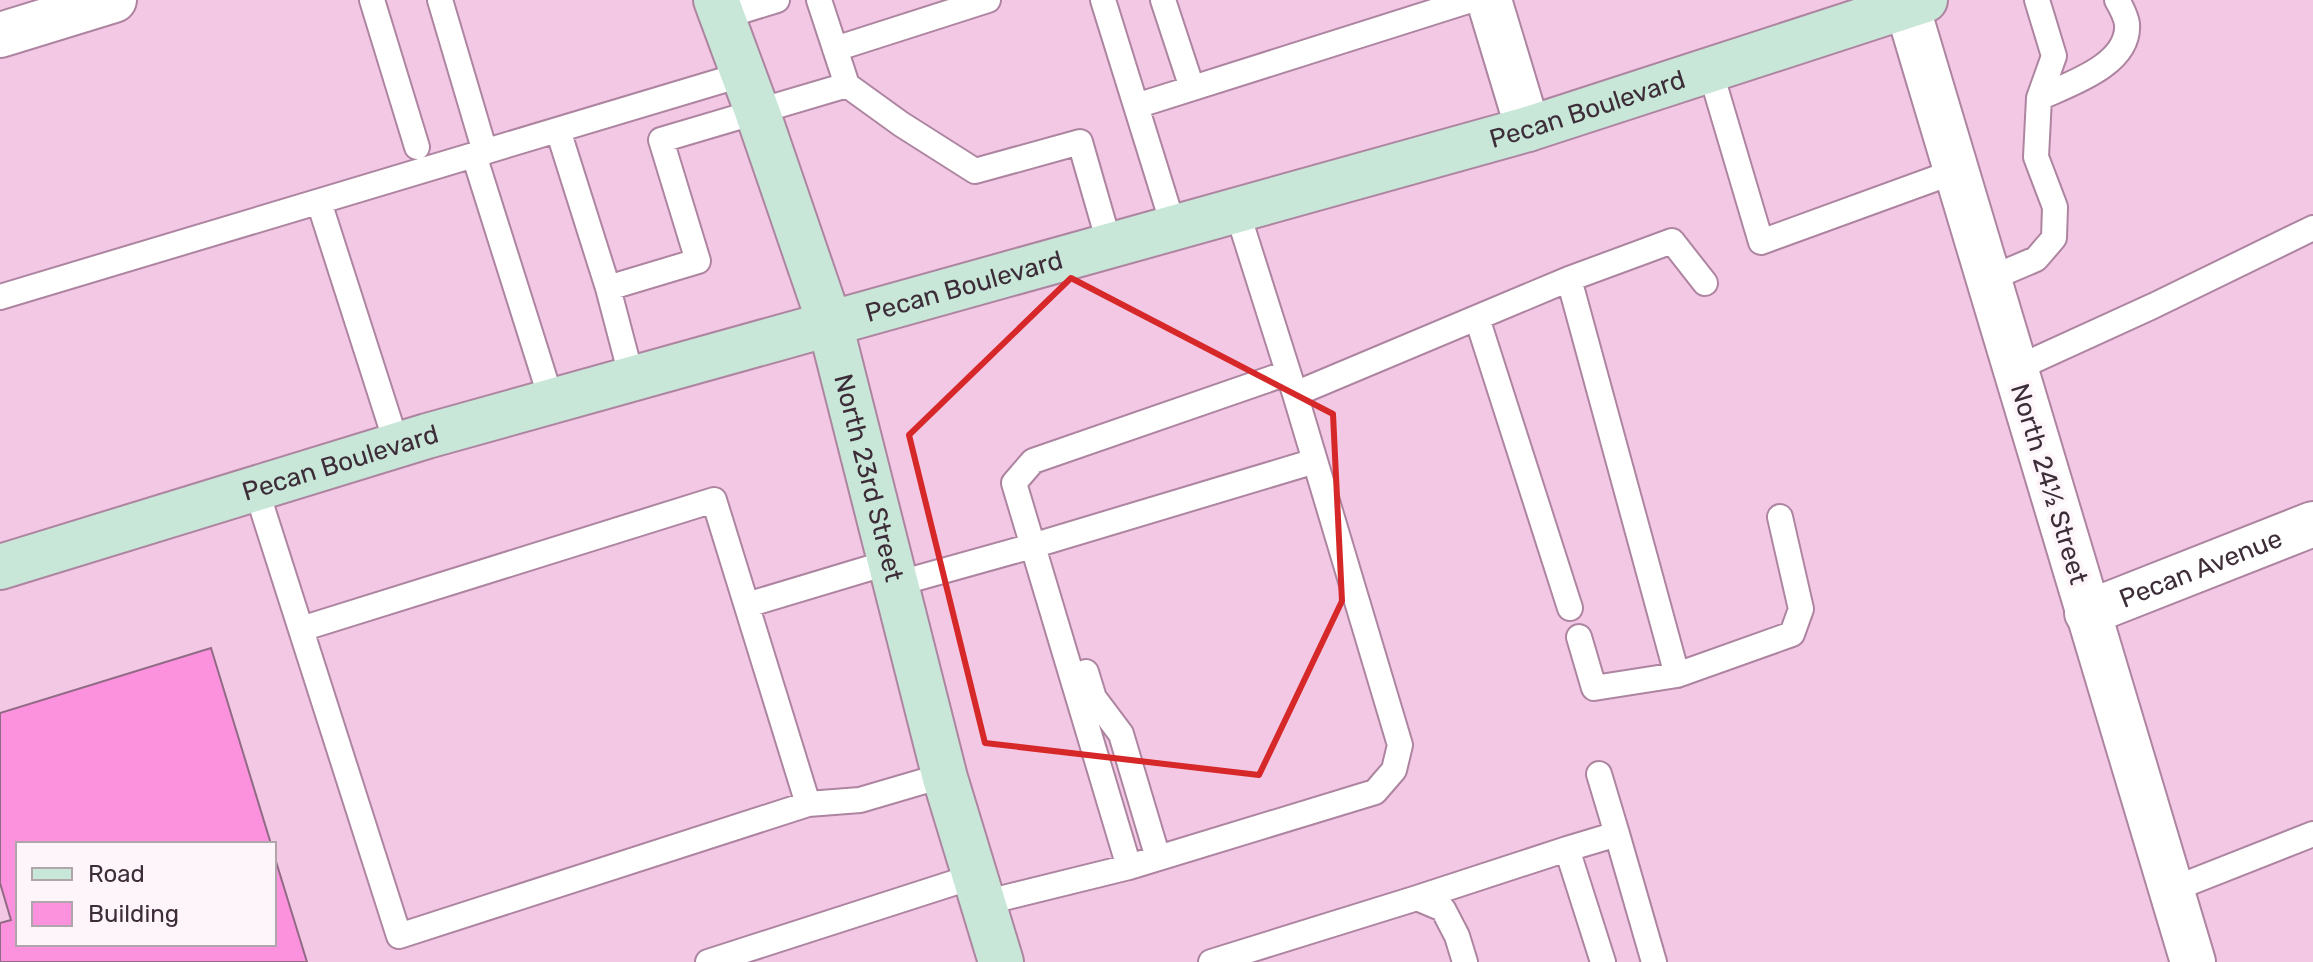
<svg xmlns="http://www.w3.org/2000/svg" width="2313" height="962" viewBox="0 0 2313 962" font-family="Rubik,sans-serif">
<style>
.building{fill:#fc92de;stroke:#916b85;stroke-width:2}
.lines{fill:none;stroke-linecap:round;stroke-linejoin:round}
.service-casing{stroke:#ad85a0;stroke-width:28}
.minor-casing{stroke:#ad85a0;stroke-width:48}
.secondary-casing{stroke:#ad85a0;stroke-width:48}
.service{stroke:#fff;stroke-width:24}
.minor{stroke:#fff;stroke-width:44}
.secondary{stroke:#c8e7d8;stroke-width:44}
.marked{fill:none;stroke:#d62828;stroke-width:6;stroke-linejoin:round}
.labels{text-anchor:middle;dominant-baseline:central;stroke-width:8;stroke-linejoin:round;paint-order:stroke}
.street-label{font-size:26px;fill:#3d2d38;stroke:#fef5fa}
</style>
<rect width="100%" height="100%" fill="#f3c8e4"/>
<path class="building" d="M 211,648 L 271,844 L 18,844 L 18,944 L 274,944 L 274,855 L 307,962 L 0,962 L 0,923 L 11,920 L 0,883 L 0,713 Z"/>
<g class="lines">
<g class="service-casing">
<path id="service" d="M 372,0 L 417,147
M 440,0 L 485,152
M 819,0 L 847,85
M 1103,0 L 1174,228
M 1163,0 L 1192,88
M 722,17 L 777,0
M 835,49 L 988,0
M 1710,70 L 1761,242 L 1956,171
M 2039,98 C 2069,84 2130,65 2127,24 C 2126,16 2121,7 2117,0
M 1136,106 L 1471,0
M 558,130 L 608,288
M 474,155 L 552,402
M 319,202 L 397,445
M 1569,279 L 1677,675
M 1989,279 L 2036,259 L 2054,238 L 2055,207 L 2036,157 L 2039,98 L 2054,56 L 2037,0
M 0,297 L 744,74
M 1477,318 L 1570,608
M 2015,369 L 2153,306 L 2313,228
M 632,379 L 608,288 L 698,261 L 661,140 L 847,85 L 901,124 L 975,171 L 1080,142 L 1110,246
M 1295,394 L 1569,279 L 1672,241 L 1705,283
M 256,489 L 399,936 L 808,804 L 860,800 L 945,775
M 896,584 L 1032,546 L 1315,461
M 747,605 L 890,562
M 301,629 L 714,500 L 808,804
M 1579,637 L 1594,688 L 1677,675 L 1792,634 L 1801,609 L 1780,517
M 1086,672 L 1094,698 L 1121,734 L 1158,858
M 1599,774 L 1617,834
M 1567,849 L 1617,834 L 1654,962
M 1129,867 L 1014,483 L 1033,461 L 1287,373
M 2171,890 L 2313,834
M 1417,898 L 1567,849 L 1603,962
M 983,903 L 1129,867 L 1375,792 L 1394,770 L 1400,745 L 1295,394 L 1237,211
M 708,962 L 975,876
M 1211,962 L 1417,898 L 1443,909 L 1457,936 L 1465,962"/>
</g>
<g class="minor-casing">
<g id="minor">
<path d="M 1489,0 L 1528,129"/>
<path d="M 1907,6 L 2193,962"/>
<path d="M 0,35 L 114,0"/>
<path id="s1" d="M 2087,613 L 2313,524"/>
</g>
</g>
<g class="secondary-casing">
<g id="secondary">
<path id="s2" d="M 716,0 L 757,111 L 830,324 L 945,778 L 1001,962"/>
<path id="s3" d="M 0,567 L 427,436 L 1528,129 L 1925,0"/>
</g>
</g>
<use href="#service" class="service"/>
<use href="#minor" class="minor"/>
<use href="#secondary" class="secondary"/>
</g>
<path class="marked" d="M 1071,278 L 1333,414 L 1342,601 L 1259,775 L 985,743 L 909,435 Z"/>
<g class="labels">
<g class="street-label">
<text stroke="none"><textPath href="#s3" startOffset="1652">Pecan Boulevard</textPath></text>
<text stroke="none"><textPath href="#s3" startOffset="1004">Pecan Boulevard</textPath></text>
<text stroke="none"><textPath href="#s3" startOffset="356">Pecan Boulevard</textPath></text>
<text stroke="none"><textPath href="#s2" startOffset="502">North 23rd Street</textPath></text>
<text transform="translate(2049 484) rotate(73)">North 24½ Street</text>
<text stroke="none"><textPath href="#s1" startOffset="122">Pecan Avenue</textPath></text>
</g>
</g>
<rect x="16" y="842" width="260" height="104" fill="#fef5fa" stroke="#b1a5ac" stroke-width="2"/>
<rect x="32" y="868" width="40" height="12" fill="#c8e7d8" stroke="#b1a5ac" stroke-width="2"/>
<text x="88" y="882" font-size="24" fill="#3d2d38">Road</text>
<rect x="32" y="902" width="40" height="24" fill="#fc92de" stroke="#b1a5ac" stroke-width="2"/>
<text x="88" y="922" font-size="24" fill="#3d2d38">Building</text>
</svg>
